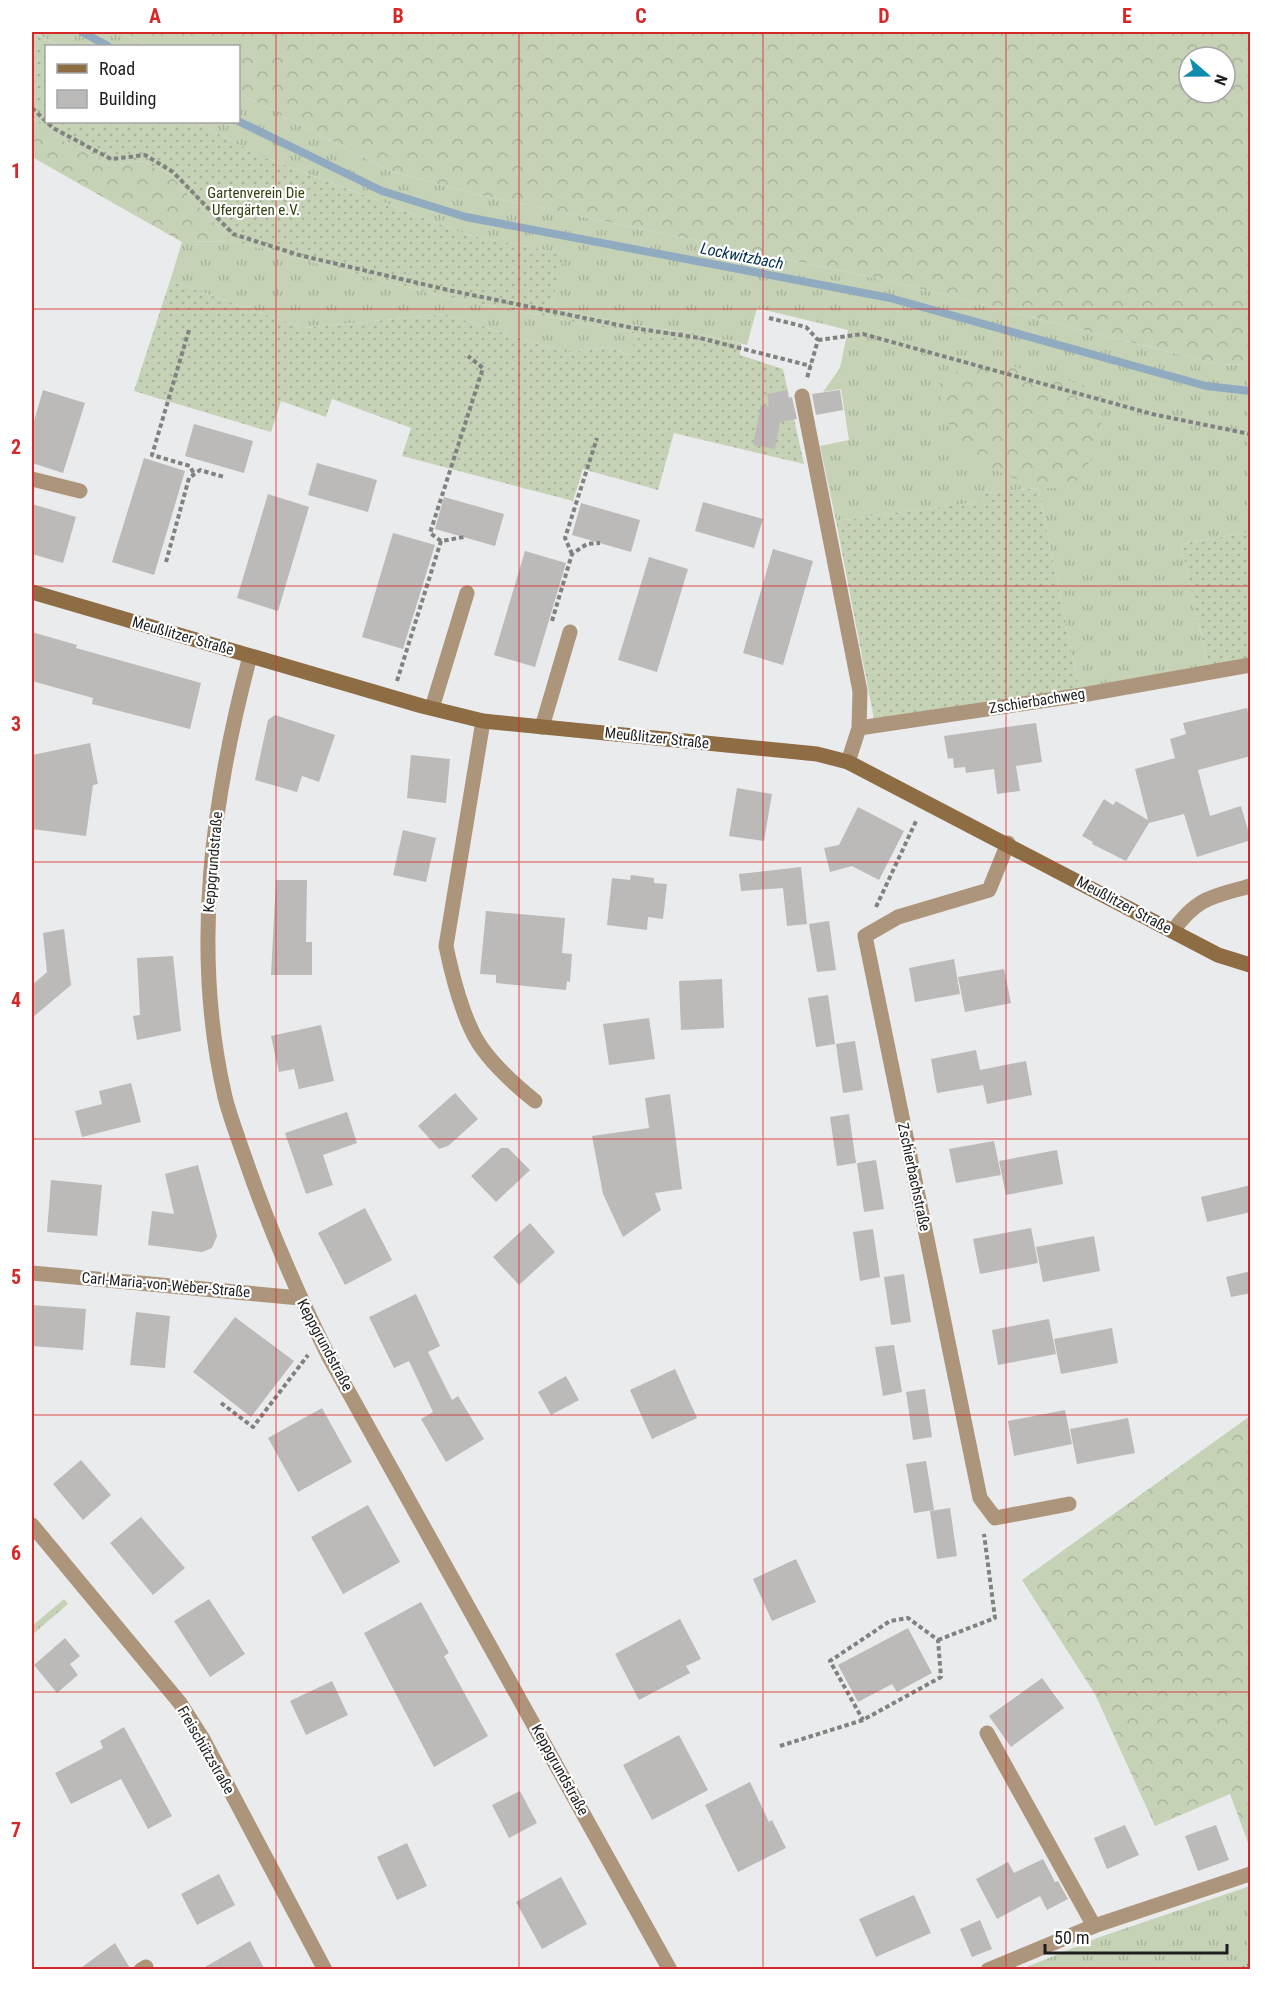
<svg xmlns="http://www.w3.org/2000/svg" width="1282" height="2001" viewBox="0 0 1282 2001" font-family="'Roboto Condensed',sans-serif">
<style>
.grass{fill:url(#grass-tufts)}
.forest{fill:url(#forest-crowns);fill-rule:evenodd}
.garden{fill:url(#garden-dots)}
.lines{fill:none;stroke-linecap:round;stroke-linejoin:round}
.stream{stroke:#90aac0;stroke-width:8}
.building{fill:#bcb9b9}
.path{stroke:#808181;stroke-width:4;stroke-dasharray:4.5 3;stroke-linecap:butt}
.lane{stroke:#ad957b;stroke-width:15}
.street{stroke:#ad957b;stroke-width:15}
.secondary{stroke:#8e6c44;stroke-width:15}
.grid{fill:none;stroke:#d62828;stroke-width:1.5;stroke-opacity:0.55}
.labels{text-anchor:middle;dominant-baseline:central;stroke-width:4.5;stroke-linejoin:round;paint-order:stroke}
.park-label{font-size:15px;fill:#324110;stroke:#fff}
.street-label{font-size:15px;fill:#1e1e1e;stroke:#fff}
.water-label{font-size:16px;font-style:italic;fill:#002d4d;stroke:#fff}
.neatline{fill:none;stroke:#d62828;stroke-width:2}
.grid-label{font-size:20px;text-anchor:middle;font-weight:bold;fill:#d62828}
</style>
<defs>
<pattern id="grass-tufts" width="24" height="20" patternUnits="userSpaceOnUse" patternTransform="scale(1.5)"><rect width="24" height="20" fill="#c6d2b6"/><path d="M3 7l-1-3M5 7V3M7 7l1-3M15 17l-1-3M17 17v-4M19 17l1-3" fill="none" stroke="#aab49c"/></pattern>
<pattern id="forest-crowns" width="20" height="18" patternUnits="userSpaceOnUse" patternTransform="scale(1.5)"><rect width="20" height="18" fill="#c6d2b6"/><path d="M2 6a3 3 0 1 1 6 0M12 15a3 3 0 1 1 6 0" fill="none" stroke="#aab49c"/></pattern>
<pattern id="garden-dots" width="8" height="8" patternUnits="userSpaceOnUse" patternTransform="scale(1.5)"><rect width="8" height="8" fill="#c6d2b6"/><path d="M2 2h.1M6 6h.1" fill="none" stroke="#aab49c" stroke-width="1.8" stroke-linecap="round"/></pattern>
</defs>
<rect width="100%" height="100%" fill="#eaebec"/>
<path class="grass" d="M 33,32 L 119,32 L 148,46 L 60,46 Z
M 239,93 L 390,171 L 479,195 L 894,282 L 1217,364 L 1250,365 L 1250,532 L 1181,544 L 1208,666 L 1079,688 L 1038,488 L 985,493 L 986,501 L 836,521 L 820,446 L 849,440 L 841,389 L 823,392 L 840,368 L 848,330 L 757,308 L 747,345 L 700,334 L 639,326 L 551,308 L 563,254 L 468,235 L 256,154 L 196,122 L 238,122 Z
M 232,241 L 446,297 L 637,334 L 631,355 L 606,347 L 567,353 L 444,314 L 304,328 L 170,281 L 182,242 Z
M 64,1599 L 68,1604 L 32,1635 L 32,1626 Z
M 1250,1886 L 1250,1969 L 1022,1969 L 1097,1938 Z"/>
<path class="forest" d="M 119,32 L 1250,32 L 1250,365 L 1217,364 L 894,282 L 479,195 L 390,171 L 239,93 L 238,46 L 148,46 ZM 1189,57 L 1225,57 L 1225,93 L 1189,93 Z
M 32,117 L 53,135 L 111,165 L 142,161 L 170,175 L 232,241 L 182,242 L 32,157 Z
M 979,357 L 1102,390 L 1101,444 L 1072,488 L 1038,488 L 960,456 L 936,386 Z
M 1250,1416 L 1250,1848 L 1230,1794 L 1155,1826 L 1095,1694 L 1022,1580 Z"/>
<path class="garden" d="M 32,32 L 60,46 L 46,46 L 46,122 L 196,122 L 256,154 L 468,235 L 564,254 L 551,308 L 639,326 L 700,334 L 741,344 L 740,355 L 783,369 L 804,464 L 674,433 L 658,490 L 583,469 L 573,501 L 402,456 L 411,428 L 332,399 L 326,417 L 281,401 L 271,432 L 134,391 L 170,281 L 304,328 L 444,314 L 567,353 L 606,347 L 630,355 L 637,334 L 446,297 L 232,241 L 170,175 L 142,161 L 111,165 L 53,135 L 32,117 Z
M 1038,488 L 1079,688 L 874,719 L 836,521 L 985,501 L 985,493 Z
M 1250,532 L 1250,658 L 1208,666 L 1181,544 Z"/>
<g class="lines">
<path class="stream" d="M 82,32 L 108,46
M 238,121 L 382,191 L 466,217 L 890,298 L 1206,386 L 1250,391"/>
</g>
<path class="building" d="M 43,390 L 85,403 L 63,473 L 32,463 L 32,428 Z
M 787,390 L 788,398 L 792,397 L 797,419 L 780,422 L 775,449 L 753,445 L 761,405 L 769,407 L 767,394 Z
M 840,390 L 843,410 L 816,415 L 812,394 Z
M 194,424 L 253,441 L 244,473 L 185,456 Z
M 144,458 L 185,471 L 154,575 L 112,562 Z
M 317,463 L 377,480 L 368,512 L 308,495 Z
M 268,494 L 309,507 L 278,611 L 237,598 Z
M 444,497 L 504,514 L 495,546 L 435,529 Z
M 703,502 L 763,519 L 754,548 L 695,531 Z
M 581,503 L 640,520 L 631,552 L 572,535 Z
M 32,504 L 76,517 L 63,563 L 32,554 Z
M 393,533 L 435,545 L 403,649 L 362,637 Z
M 773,549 L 813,561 L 783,665 L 743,653 Z
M 525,551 L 566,563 L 535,667 L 494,655 Z
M 649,557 L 688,569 L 657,672 L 618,660 Z
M 32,632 L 77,645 L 76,648 L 201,683 L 190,729 L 92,704 L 93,698 L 32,681 Z
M 1247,708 L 1248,712 L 1251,711 L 1251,756 L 1198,770 L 1210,816 L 1241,806 L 1251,840 L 1197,857 L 1184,814 L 1149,823 L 1126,861 L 1092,844 L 1093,842 L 1082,836 L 1104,799 L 1113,805 L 1116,801 L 1148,820 L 1135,769 L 1175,758 L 1170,739 L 1186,734 L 1183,723 Z
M 275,715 L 335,735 L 319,782 L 302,776 L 297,792 L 255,780 L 268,720 Z
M 1036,723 L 1042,762 L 1016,766 L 1020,791 L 997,794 L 994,769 L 966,773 L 965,767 L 954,768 L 953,758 L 948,759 L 944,736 Z
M 90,743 L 98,784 L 93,785 L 86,836 L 32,829 L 32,755 Z
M 411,755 L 450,759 L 446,803 L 407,798 Z
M 737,788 L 772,794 L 764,841 L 729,836 Z
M 858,807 L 904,831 L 879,880 L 852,866 L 830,872 L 824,848 L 839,845 Z
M 403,830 L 436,838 L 426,882 L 393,875 Z
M 801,867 L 807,924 L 787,926 L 783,888 L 741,891 L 739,874 Z
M 631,875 L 654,878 L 654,883 L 667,884 L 663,919 L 648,917 L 647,930 L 607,925 L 612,878 L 630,880 Z
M 276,880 L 307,880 L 306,942 L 312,942 L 312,975 L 271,975 Z
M 486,911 L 565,918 L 562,953 L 572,954 L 570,982 L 567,981 L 566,990 L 496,983 L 496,975 L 480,974 Z
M 829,921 L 836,970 L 817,972 L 809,924 Z
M 64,929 L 71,985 L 32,1018 L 32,985 L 47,972 L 43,933 Z
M 173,956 L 181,1031 L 137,1040 L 133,1016 L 140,1015 L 137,958 Z
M 954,959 L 960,994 L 915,1002 L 909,968 Z
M 1004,969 L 1011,1003 L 965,1012 L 958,977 Z
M 722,979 L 724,1028 L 681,1030 L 679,981 Z
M 828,995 L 835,1044 L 816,1047 L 808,998 Z
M 649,1018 L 655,1059 L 609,1065 L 603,1024 Z
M 321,1025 L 334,1081 L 299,1089 L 294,1069 L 279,1072 L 271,1036 Z
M 855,1041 L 863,1090 L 843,1093 L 836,1044 Z
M 976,1050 L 983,1085 L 937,1093 L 931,1059 Z
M 1026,1061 L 1032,1095 L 987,1104 L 980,1070 Z
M 131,1083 L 141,1122 L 82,1137 L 75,1111 L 102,1104 L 99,1091 Z
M 455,1093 L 478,1119 L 448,1146 L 439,1149 L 418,1126 Z
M 670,1094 L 682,1189 L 655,1193 L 661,1210 L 623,1237 L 603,1194 L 592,1136 L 649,1128 L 645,1098 Z
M 347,1112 L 357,1143 L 323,1155 L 333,1185 L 306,1194 L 285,1133 Z
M 849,1114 L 856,1163 L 837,1166 L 830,1117 Z
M 994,1141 L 1001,1175 L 956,1183 L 949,1149 Z
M 501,1148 L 508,1148 L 530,1170 L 496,1202 L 471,1176 Z
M 1057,1150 L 1063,1184 L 1006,1195 L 999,1161 Z
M 876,1160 L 884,1209 L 864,1212 L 857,1163 Z
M 198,1165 L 217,1236 L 212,1248 L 202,1252 L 148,1245 L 152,1211 L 174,1214 L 165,1174 Z
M 51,1180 L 102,1185 L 97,1236 L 47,1232 Z
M 1251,1185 L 1251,1212 L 1207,1222 L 1201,1197 Z
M 365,1208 L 392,1260 L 345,1285 L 318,1233 Z
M 530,1223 L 555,1252 L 519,1285 L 493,1257 Z
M 1031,1228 L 1038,1263 L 980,1274 L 973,1239 Z
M 873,1229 L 880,1277 L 860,1281 L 853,1232 Z
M 1094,1236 L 1100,1271 L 1043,1282 L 1036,1247 Z
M 1251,1271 L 1251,1293 L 1231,1297 L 1226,1277 Z
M 904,1274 L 911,1322 L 891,1325 L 884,1277 Z
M 416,1294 L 440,1346 L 428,1352 L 452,1400 L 458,1396 L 484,1439 L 446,1462 L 421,1419 L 433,1412 L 409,1361 L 394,1368 L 369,1317 Z
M 32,1305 L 86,1309 L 83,1350 L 32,1346 Z
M 136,1312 L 170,1316 L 165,1368 L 130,1365 Z
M 235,1317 L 294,1361 L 251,1417 L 193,1372 Z
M 1049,1319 L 1056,1354 L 998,1365 L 992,1330 Z
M 1112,1328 L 1118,1363 L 1061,1374 L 1054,1339 Z
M 894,1345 L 902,1392 L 883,1396 L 875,1347 Z
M 675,1369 L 697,1418 L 652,1439 L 630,1390 Z
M 566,1376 L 579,1400 L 551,1415 L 538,1392 Z
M 925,1389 L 932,1437 L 913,1440 L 906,1392 Z
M 322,1408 L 352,1462 L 298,1492 L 268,1438 Z
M 1065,1410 L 1072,1444 L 1014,1456 L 1008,1421 Z
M 1128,1418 L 1135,1453 L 1077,1464 L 1070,1429 Z
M 81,1460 L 111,1495 L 83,1520 L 53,1484 Z
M 926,1461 L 934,1510 L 914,1513 L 906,1464 Z
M 368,1505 L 400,1562 L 343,1594 L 311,1537 Z
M 950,1508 L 957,1556 L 937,1559 L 930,1511 Z
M 141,1517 L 185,1568 L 153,1595 L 110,1543 Z
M 796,1559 L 816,1602 L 772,1621 L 753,1579 Z
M 209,1599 L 245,1654 L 210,1677 L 174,1621 Z
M 421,1602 L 449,1653 L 444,1656 L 488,1736 L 434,1767 L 364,1633 Z
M 680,1619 L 701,1659 L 686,1666 L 690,1673 L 639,1700 L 615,1654 Z
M 908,1628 L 932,1673 L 897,1692 L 892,1684 L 858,1702 L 838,1665 Z
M 65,1638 L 80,1656 L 70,1664 L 78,1675 L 57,1693 L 34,1665 Z
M 1042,1678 L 1064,1708 L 1011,1747 L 989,1716 Z
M 332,1681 L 348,1715 L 306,1735 L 290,1701 Z
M 124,1727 L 172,1816 L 148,1829 L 121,1779 L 71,1804 L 55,1773 L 103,1748 L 100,1741 Z
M 679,1735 L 708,1790 L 652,1820 L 623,1765 Z
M 750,1782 L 769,1822 L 772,1820 L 786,1848 L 738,1872 L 705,1805 Z
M 520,1791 L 537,1823 L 509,1838 L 492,1805 Z
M 1125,1825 L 1139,1855 L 1107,1869 L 1094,1838 Z
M 1216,1825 L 1229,1860 L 1198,1871 L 1185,1836 Z
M 407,1843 L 427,1886 L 397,1900 L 377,1857 Z
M 1043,1859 L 1055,1882 L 1058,1881 L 1068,1899 L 1047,1910 L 1040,1896 L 997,1919 L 976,1879 L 1008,1862 L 1014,1873 Z
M 219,1874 L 235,1905 L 197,1925 L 181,1894 Z
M 561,1877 L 587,1924 L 542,1949 L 516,1902 Z
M 914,1895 L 931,1933 L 876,1957 L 859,1919 Z
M 980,1920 L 992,1949 L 972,1957 L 960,1929 Z
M 250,1941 L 265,1970 L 200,1970 Z
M 115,1943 L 131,1970 L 78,1970 Z"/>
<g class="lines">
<path class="path" d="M 32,108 L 53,128 L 111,159 L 145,155 L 173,172 L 233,234 L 299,255 L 448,290 L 633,328 L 700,338 L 811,366
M 769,318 L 806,327 L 818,340 L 807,378
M 189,330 L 152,455 L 190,466 L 194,474
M 818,340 L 863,334 L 1152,414 L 1250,434
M 441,541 L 430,533 L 483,368 L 468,356
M 572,554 L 565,538 L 597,438
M 166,562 L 189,478 L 200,470 L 224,477
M 552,621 L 572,554 L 587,544 L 600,543
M 397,681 L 441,541 L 464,537
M 876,907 L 917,819
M 221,1403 L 253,1427 L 308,1355
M 938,1640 L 995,1618 L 984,1534
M 780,1746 L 863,1720 L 941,1677 L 938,1640 L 908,1618 L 890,1621 L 830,1661 L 863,1720
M 1241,1970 L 1250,1965"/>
<path class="lane" d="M 802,396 L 860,691 L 859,728
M 32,479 L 80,491
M 432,708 L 467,593
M 483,721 L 446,946 C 452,975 459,1004 472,1031 C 483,1056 514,1084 535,1101
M 542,727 L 570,632
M 848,762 L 859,728 L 1082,695 L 1250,665
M 987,1733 L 1094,1926
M 141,1970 L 146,1967"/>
<path class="street" d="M 250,656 C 212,800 191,950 225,1097 C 230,1117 238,1138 245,1158 C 268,1226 296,1290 328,1355 L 670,1970
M 1008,843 L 989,890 L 898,917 L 865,936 L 980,1498 L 995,1518 L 1069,1504
M 1173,931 C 1197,897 1212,897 1250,886
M 32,1273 L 300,1298
M 32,1525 L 180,1703 L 203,1739 L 325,1970
M 988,1970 L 1094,1926 L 1250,1874"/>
<path class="secondary" d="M 32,592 L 422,706 L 483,721 L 817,754 L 848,762 L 1218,955 L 1250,965"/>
</g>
<path class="grid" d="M 276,32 L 276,1970M 519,32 L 519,1970M 763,32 L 763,1970M 1006,32 L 1006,1970M 32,309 L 1250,309M 32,586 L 1250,586M 32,862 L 1250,862M 32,1139 L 1250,1139M 32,1415 L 1250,1415M 32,1692 L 1250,1692"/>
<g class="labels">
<g class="park-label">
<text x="256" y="193">Gartenverein Die<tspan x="256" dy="17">Ufergärten e.V.</tspan></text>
</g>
<g class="street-label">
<text transform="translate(183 636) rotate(16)">Meußlitzer Straße</text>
<text transform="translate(1037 701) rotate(-9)">Zschierbachweg</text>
<text transform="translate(657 738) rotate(6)">Meußlitzer Straße</text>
<text transform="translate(213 862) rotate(-85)">Keppgrundstraße</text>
<text transform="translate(1124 905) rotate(28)">Meußlitzer Straße</text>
<text transform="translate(914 1177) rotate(78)">Zschierbachstraße</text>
<text transform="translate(166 1285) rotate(5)">Carl-Maria-von-Weber-Straße</text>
<text transform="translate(325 1345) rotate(62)">Keppgrundstraße</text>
<text transform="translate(206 1750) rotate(60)">Freischützstraße</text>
<text transform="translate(560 1770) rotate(61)">Keppgrundstraße</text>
</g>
<g class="water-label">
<text transform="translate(742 256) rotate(11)">Lockwitzbach</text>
</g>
</g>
<rect width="1282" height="2001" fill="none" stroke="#ffffff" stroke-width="66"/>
<rect x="45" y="45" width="195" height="78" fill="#ffffff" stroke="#a5a5a5" stroke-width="1.5"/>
<rect x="57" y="64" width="30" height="9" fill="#8e6c44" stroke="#a5a5a5" stroke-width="1.5"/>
<text x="99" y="75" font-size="18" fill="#1e1e1e">Road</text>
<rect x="57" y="90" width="30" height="18" fill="#bcb9b9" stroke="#a5a5a5" stroke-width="1.5"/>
<text x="99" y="105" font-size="18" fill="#1e1e1e">Building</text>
<g transform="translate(1207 75) rotate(110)"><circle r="28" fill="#ffffff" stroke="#a5a5a5" stroke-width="1.5"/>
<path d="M0-4.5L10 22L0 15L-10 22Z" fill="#0f8bad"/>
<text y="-9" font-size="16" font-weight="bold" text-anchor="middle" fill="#1e1e1e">N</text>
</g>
<path d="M1045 1944v9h182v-9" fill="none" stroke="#1e1e1e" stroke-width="3"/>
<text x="1054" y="1944" font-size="18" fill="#1e1e1e" stroke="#ffffff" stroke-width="4.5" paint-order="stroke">50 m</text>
<rect x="33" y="33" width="1216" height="1935" class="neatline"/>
<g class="grid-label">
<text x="155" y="23">A</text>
<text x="398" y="23">B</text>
<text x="641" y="23">C</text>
<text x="884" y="23">D</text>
<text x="1127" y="23">E</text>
<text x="16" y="178">1</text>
<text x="16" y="454">2</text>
<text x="16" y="731">3</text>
<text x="16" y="1007">4</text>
<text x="16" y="1284">5</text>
<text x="16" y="1560">6</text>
<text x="16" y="1837">7</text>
</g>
</svg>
